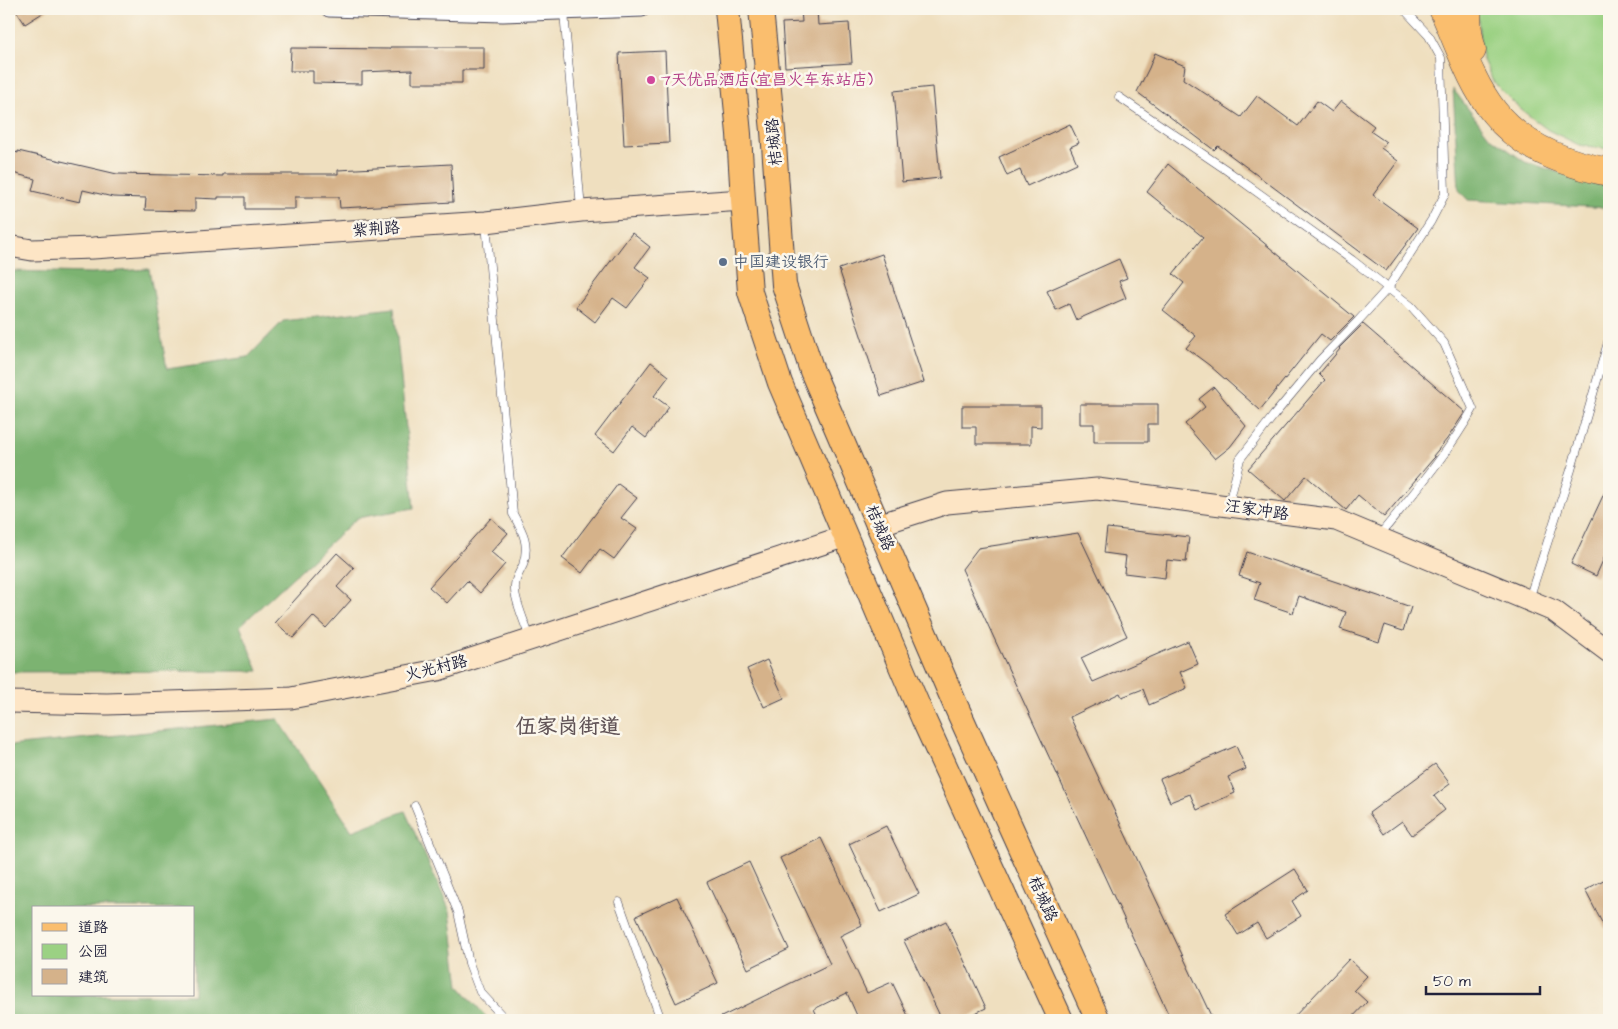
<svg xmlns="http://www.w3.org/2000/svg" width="1618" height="1029" viewBox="0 0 1618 1029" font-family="'Architects Daughter','LXGW WenKai TC',sans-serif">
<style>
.green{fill:#9bd183;stroke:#5e7a5f}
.forest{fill:#7cb371;stroke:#4f6a56;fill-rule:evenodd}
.building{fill:#d5b28a}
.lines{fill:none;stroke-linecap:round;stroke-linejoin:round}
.lane-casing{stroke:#413e4f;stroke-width:9}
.street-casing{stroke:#413e4f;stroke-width:17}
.secondary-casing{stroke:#413e4f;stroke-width:23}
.primary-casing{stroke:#413e4f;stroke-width:26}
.highway-casing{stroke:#413e4f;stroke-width:29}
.lane{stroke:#fff;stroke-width:8}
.street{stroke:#fff;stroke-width:15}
.secondary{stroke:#fde5c5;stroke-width:21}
.primary{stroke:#fabe6e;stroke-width:24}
.highway{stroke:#fabe6e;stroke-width:28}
.hotel-dot{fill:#d1479c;stroke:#fbf7ec;stroke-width:2}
.service-dot{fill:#5c6f8a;stroke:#fbf7ec;stroke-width:2}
.labels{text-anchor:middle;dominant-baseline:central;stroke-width:5;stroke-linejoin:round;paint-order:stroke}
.hotel-label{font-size:16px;fill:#b23c85;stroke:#fbf7ec;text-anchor:start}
.street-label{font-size:16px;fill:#22223b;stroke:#fbf7ec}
.service-label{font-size:16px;fill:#4e5e75;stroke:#fbf7ec;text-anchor:start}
.district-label{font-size:21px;font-weight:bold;fill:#615457;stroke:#fbf7ec}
</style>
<rect width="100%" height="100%" fill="#fbf7ec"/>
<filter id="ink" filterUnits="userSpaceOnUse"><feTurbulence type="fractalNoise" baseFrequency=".02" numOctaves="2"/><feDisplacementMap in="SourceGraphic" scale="10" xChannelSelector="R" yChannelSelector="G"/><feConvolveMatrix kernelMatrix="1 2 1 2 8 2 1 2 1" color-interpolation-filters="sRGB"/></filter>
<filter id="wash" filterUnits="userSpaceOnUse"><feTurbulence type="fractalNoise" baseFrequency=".0096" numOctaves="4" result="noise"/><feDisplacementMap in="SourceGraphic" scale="20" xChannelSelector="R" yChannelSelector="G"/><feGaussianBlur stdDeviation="1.12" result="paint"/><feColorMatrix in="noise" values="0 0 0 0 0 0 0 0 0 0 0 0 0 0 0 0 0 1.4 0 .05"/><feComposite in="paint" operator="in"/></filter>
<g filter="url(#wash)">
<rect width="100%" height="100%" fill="#efdfbf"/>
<path class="green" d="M 1477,9 L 1609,9 L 1609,149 L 1579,145 L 1548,130 L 1519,108 L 1494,83 L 1482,58 Z"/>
<path class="forest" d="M 1453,89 L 1489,136 L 1525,162 L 1564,174 L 1609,186 L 1609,208 L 1468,200 L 1459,190 Z
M 149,269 L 167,369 L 248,357 L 283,321 L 394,308 L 414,508 L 357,518 L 240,626 L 258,671 L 9,672 L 9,271 L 92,273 Z
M 278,719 L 352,831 L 405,811 L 450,911 L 459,986 L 489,1020 L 14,1020 L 9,1017 L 9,746 ZM 34,908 L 194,908 L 194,995 L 34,995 Z"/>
<g id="blocks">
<path class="building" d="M 15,9 L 49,9 L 25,24 Z
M 801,9 L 817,9 L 818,25 L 849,23 L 852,63 L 785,67 L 782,23 L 802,22 Z
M 390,47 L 484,47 L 484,70 L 462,70 L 462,83 L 412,83 L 412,70 L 362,72 L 362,84 L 313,83 L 313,71 L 290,71 L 291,48 L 390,49 Z
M 665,51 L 669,143 L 624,145 L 619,53 Z
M 1155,53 L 1185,66 L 1183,79 L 1241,117 L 1257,96 L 1298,126 L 1317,101 L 1332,112 L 1341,101 L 1374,126 L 1370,131 L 1386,142 L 1381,148 L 1398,161 L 1373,195 L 1418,228 L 1386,271 L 1218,146 L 1214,150 L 1137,92 L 1149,68 Z
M 932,87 L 940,178 L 902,182 L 894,91 Z
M 1070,124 L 1079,143 L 1070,147 L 1077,163 L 1027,186 L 1020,170 L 1007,176 L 999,157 Z
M 9,150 L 18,153 L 18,151 L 117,174 L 223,176 L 223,174 L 338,174 L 338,170 L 451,164 L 453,202 L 340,208 L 339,197 L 295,197 L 295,209 L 245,209 L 245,197 L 218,197 L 218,199 L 195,198 L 195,211 L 145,210 L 146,198 L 113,197 L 83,190 L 80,202 L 32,191 L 35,179 L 9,172 Z
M 1168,164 L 1354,317 L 1330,341 L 1321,334 L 1260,410 L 1209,365 L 1186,348 L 1196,336 L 1163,310 L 1184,283 L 1173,274 L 1203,237 L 1147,192 Z
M 632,233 L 650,247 L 635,267 L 650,278 L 627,308 L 613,298 L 595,322 L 576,307 Z
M 882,254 L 924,382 L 881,396 L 839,269 Z
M 1119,259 L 1127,278 L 1119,281 L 1126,298 L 1076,320 L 1069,304 L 1056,310 L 1047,291 Z
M 1363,324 L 1465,412 L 1447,439 L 1433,456 L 1435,457 L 1433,459 L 1384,517 L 1358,495 L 1346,510 L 1306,476 L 1285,501 L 1248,469 L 1325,380 L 1319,374 L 1340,349 L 1339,348 Z
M 651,362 L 669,376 L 654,396 L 669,407 L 646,438 L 632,427 L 614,451 L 595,436 Z
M 1214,387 L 1246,426 L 1230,447 L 1215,459 L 1185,424 L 1205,407 L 1199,399 Z
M 1080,404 L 1158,404 L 1158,424 L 1148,424 L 1148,442 L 1094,442 L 1094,424 L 1080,424 Z
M 962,406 L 1041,406 L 1041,427 L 1031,426 L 1031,444 L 976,444 L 976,427 L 962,427 Z
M 1609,483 L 1609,547 L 1596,576 L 1571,564 Z
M 618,484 L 637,498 L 621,518 L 637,529 L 614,559 L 600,549 L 582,573 L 562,558 Z
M 491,518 L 508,533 L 491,552 L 505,564 L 480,593 L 467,581 L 447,603 L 429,587 Z
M 1107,528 L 1189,537 L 1186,562 L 1167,560 L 1165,578 L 1124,573 L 1126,556 L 1104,553 Z
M 1078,533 L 1127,636 L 1081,658 L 1093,682 L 1188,641 L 1198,664 L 1180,672 L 1187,688 L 1149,705 L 1143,689 L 1122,697 L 1120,693 L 1070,717 L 1213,1020 L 1171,1020 L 962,569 L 978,548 Z
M 1247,552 L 1411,607 L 1403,631 L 1385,625 L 1379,642 L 1340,629 L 1346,612 L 1325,605 L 1299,596 L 1293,613 L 1254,600 L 1260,583 L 1239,576 Z
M 337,553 L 354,568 L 337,587 L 351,600 L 326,628 L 313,616 L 293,638 L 275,622 Z
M 767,660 L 784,698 L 764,707 L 747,669 Z
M 1236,746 L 1246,769 L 1228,777 L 1235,793 L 1197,810 L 1190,794 L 1170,802 L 1160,779 Z
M 1435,764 L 1450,784 L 1434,796 L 1445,810 L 1412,835 L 1402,821 L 1384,834 L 1369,813 Z
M 886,826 L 919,894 L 881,912 L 849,844 Z
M 821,838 L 862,925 L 840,936 L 867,993 L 892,982 L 910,1020 L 859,1020 L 847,993 L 814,1009 L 819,1020 L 715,1020 L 830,964 L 780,858 Z
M 749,862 L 789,949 L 748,969 L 707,882 Z
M 1295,869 L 1308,890 L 1292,901 L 1301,916 L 1266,938 L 1257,923 L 1238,935 L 1225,914 Z
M 1609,877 L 1609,936 L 1585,890 Z
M 677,897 L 718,983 L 676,1003 L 636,916 Z
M 946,921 L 986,1008 L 960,1020 L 942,1020 L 904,941 Z
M 1349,959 L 1367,976 L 1354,990 L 1367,1002 L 1350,1020 L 1291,1020 Z"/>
</g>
</g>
<g filter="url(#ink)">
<use href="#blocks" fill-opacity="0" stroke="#413e4f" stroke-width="1"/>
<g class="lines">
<g class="lane-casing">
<path id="lane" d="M 564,12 L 581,209
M 1119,97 L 1225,169 L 1352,260 L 1411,306 L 1444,343 L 1473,409 C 1447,455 1412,495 1379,536
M 486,224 L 513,514 C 523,532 530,544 523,565 C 519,574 514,580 515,590 C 515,601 526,626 530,638
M 1229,504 L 1240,459 L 1274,415 L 1320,360 L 1358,321 L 1388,288 L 1431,221 L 1445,194 L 1441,58 L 1429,36 L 1404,9
M 1529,599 L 1571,470 L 1609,339
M 415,806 L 458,912 L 469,963 L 480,992 L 506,1020
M 619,902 L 661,1020"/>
</g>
<g class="street-casing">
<path id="street" d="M 329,9 L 503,14 L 642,9"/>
</g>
<g class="secondary-casing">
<path id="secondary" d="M 9,246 L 32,250 L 93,248 L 486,222 L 581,211 L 743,200
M 878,525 L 947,503 L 1097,489 L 1336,520 L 1554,611 L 1609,652
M 9,702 L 107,704 L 291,698 L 438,670 L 846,536"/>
</g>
<g class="primary-casing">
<path id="primary" d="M 727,9 L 739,134 L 743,200 L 750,292 L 780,383 L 923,718 L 1061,1020
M 761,9 L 773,131 L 784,285 L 812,371 L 955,704 L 1098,1020"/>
</g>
<g class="highway-casing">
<path id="highway" d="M 1443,9 C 1458,42 1471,83 1494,112 C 1522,148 1566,164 1609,172
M 1468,9 C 1466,23 1468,36 1472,50"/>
</g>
<use href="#lane" class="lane"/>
<use href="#street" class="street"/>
<use href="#secondary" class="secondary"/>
<use href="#primary" class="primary"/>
<use href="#highway" class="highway"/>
</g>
</g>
<circle class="hotel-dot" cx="651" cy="80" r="5"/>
<circle class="service-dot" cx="723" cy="262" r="5"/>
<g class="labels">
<g class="hotel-label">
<text x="661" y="80">7天优品酒店(宜昌火车东站店)</text>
</g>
<g class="street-label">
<text transform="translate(774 142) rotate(-95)">桔城路</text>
<text transform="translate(376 229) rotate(-4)">紫荆路</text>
<text transform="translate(1257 510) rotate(8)">汪家冲路</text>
<text transform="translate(880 528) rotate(67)">桔城路</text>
<text transform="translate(436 668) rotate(-14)">火光村路</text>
<text transform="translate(1043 899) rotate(66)">桔城路</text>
</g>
<g class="service-label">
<text x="733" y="262">中国建设银行</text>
</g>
<g class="district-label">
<text x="568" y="726">伍家岗街道</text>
</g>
</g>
<rect width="1618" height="1029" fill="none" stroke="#fbf7ec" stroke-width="30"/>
<rect x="32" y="906" width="162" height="90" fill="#fbf7ec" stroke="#a4a2a5"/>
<rect x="42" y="923" width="25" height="8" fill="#fabe6e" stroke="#a4a2a5"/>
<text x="78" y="932" font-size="15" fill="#22223b">道路</text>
<rect x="42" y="944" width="25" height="15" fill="#9bd183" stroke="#a4a2a5"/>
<text x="78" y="956" font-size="15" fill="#22223b">公园</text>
<rect x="42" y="969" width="25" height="15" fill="#d5b28a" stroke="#a4a2a5"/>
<text x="78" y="982" font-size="15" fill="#22223b">建筑</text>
<path d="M1426 986v8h114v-8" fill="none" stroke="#22223b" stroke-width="2.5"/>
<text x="1433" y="986" font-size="15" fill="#22223b" stroke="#fbf7ec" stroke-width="4" paint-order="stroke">50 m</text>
</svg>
